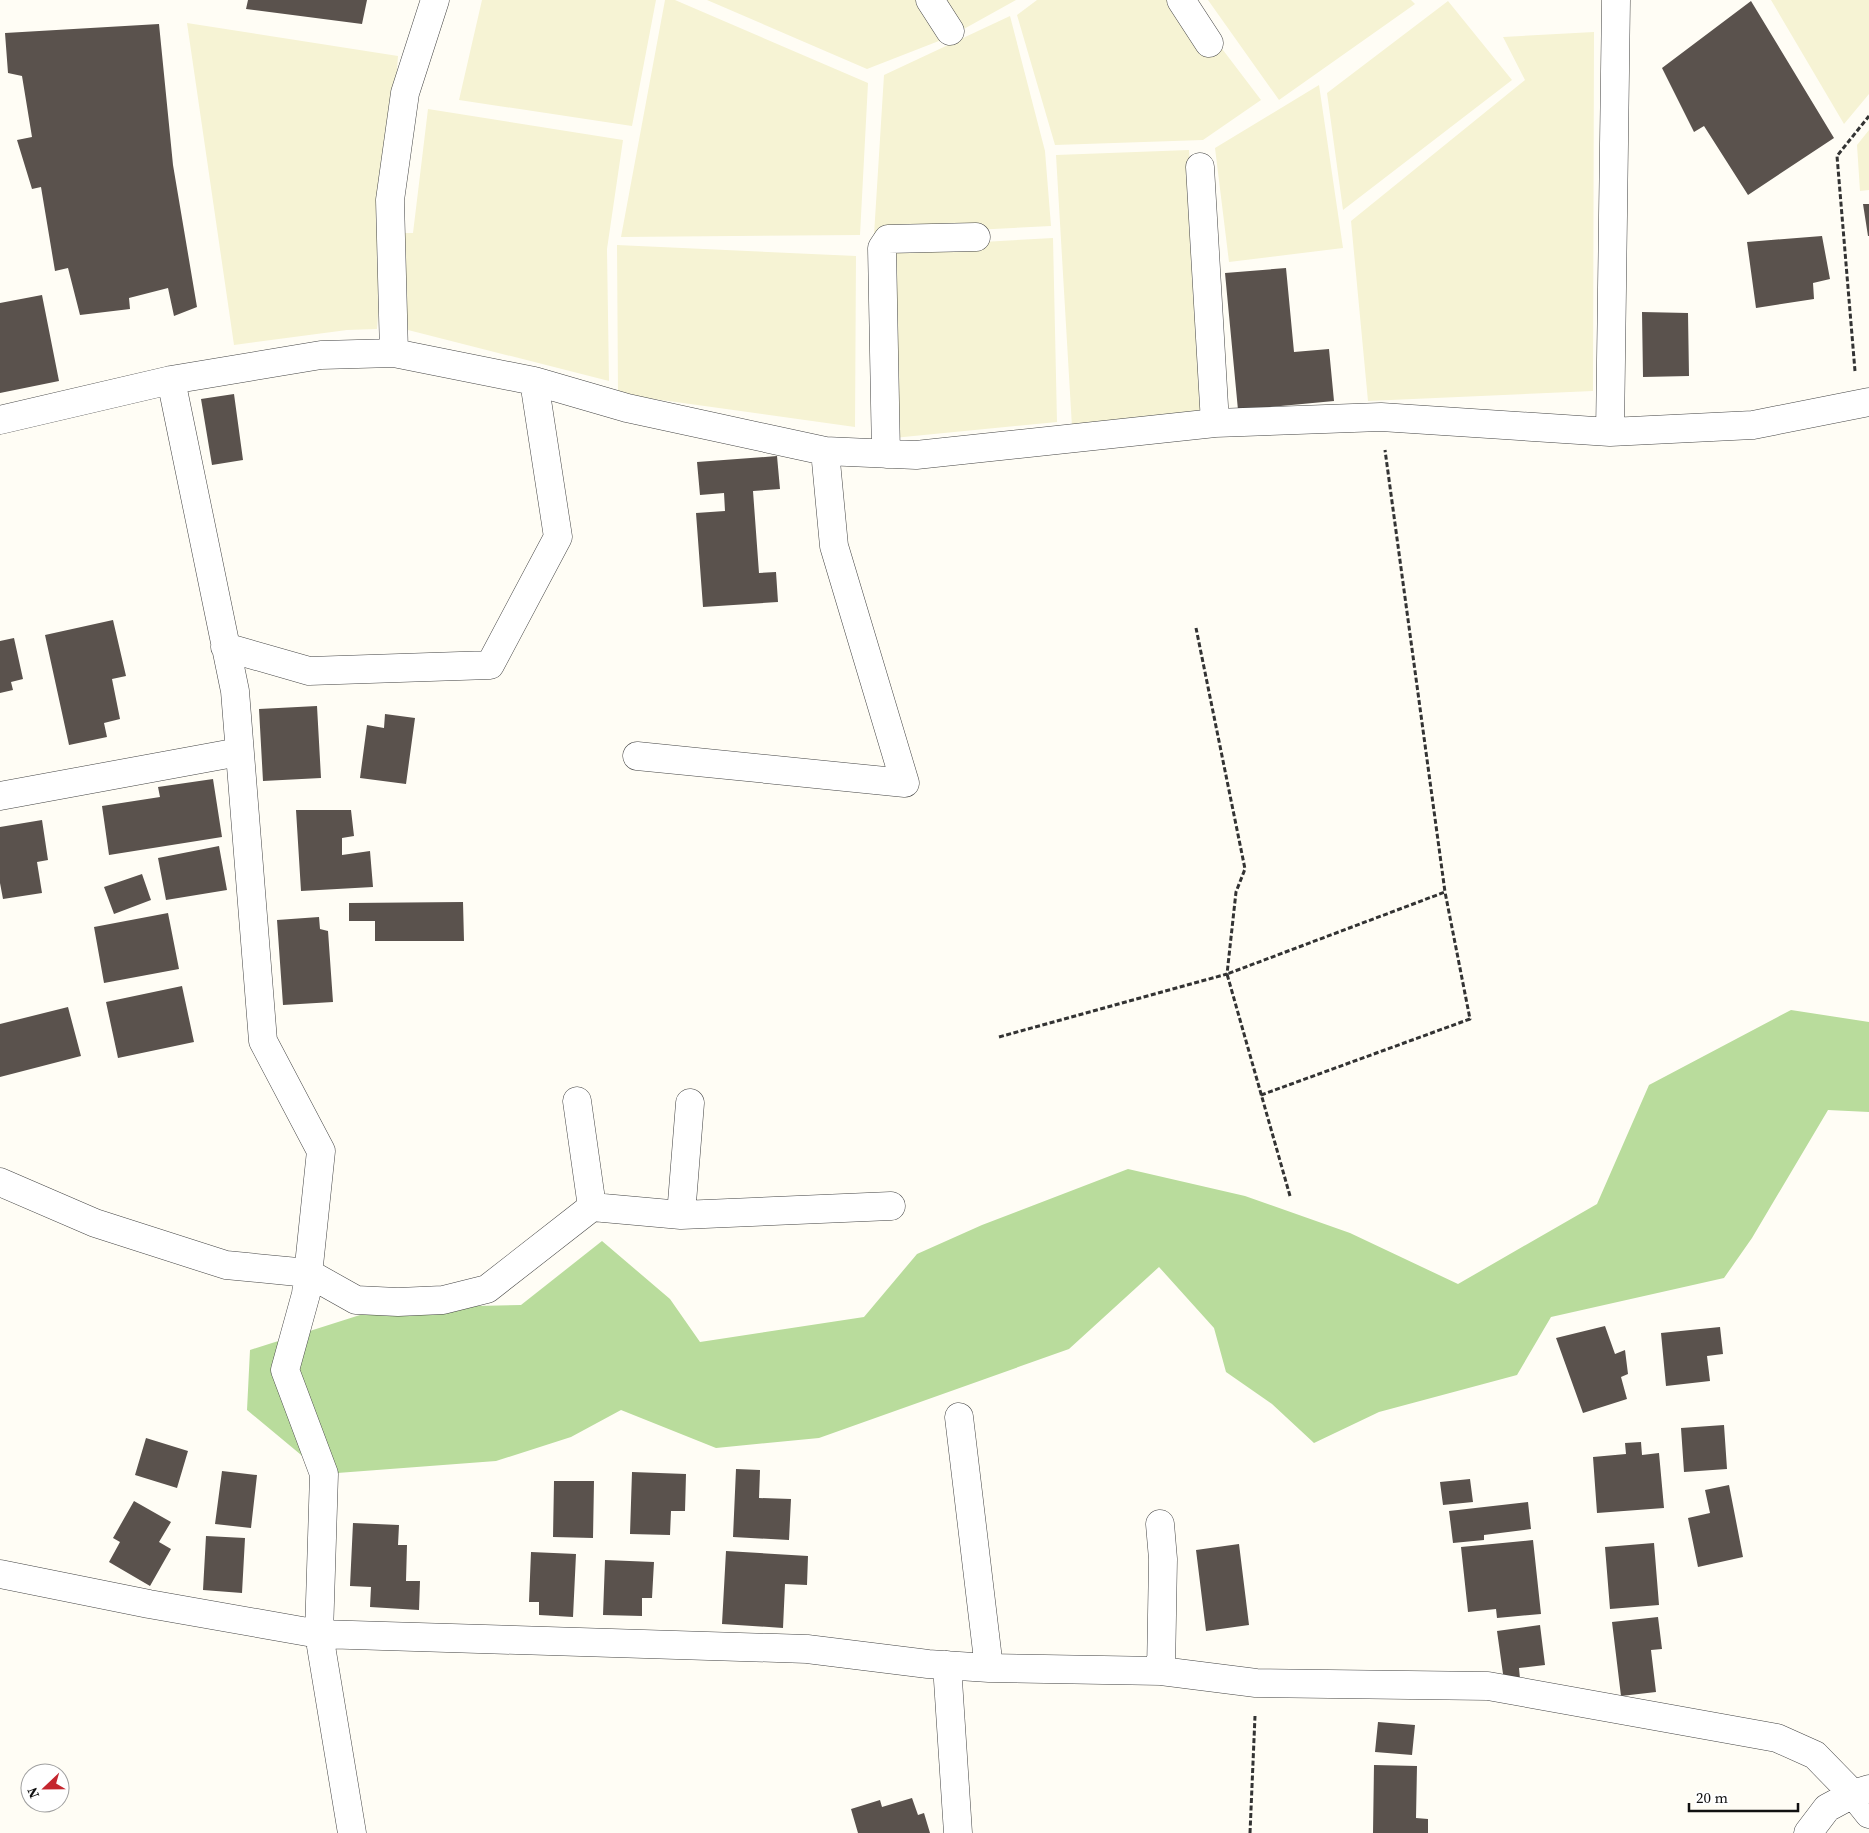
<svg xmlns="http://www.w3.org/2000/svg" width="1869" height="1833" viewBox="0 0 1869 1833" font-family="'Source Serif 4',serif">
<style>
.farmland{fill:#f6f3d4}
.forest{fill:#b9dc9c}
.building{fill:#5a524d}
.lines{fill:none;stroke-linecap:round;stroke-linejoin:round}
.minor-casing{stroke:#444;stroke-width:29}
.path{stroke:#333;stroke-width:3;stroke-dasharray:5 2.5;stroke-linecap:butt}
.minor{stroke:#fff;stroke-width:28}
</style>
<rect width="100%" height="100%" fill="#fffdf5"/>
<path class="farmland" d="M 482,0 L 656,0 L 632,126 L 459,100 Z
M 665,0 L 675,0 L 868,83 L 860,235 L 621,237 Z
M 707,0 L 920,0 L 944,39 L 867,69 Z
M 932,0 L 1016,0 L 953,35 Z
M 1037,0 L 1185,0 L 1261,100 L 1203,140 L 1055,145 L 1017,15 Z
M 1208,0 L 1411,0 L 1415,4 L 1279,100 Z
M 1771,0 L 1869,0 L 1869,94 L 1844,124 Z
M 1448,1 L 1512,80 L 1343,210 L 1327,93 Z
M 1010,16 L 1045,151 L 1051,226 L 874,235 L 884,75 Z
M 187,23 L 398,56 L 377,329 L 347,330 L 234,345 Z
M 1594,32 L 1593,391 L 1368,401 L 1351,221 L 1525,80 L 1503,37 Z
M 1319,85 L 1343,248 L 1229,262 L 1215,148 Z
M 428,109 L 623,140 L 607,249 L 609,381 L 408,330 L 399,233 L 413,233 Z
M 1869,130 L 1869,190 L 1860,191 L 1857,145 Z
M 1189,150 L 1207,411 L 1072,427 L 1056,155 Z
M 1053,238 L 1057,422 L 873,440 L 876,248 Z
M 617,245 L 856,256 L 855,427 L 618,394 Z"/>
<path class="forest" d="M 1791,1010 L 1869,1022 L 1869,1112 L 1828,1110 L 1752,1238 L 1724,1278 L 1551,1317 L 1517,1375 L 1379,1412 L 1314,1443 L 1272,1404 L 1226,1372 L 1214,1328 L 1159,1267 L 1069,1349 L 819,1438 L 716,1448 L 621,1410 L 571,1437 L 496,1461 L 324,1474 L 247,1410 L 250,1350 L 382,1308 L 521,1305 L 602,1241 L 670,1299 L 700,1342 L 864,1317 L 917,1254 L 982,1225 L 1128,1169 L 1245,1196 L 1350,1233 L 1458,1284 L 1597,1204 L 1649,1085 Z"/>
<path class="building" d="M 248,0 L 367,0 L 362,24 L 246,9 Z
M 1751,1 L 1834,138 L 1748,195 L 1704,126 L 1694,132 L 1662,68 Z
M 159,24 L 173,165 L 197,307 L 174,316 L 168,288 L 129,298 L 130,309 L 80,315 L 68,268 L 55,271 L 41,187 L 32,189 L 17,140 L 32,137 L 22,76 L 8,73 L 5,33 Z
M 1863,204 L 1869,204 L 1869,236 L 1868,236 Z
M 1822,236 L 1830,279 L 1813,283 L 1814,299 L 1756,308 L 1747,242 Z
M 1286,268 L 1294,352 L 1329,349 L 1334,401 L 1238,410 L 1225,273 Z
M 42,295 L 59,381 L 0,393 L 0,303 Z
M 1642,312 L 1688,313 L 1689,376 L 1643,377 Z
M 234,394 L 243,460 L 212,465 L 201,399 Z
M 777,456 L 780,489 L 753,491 L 759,573 L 776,572 L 778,602 L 703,607 L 696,513 L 725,511 L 724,493 L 700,495 L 697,462 Z
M 113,620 L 126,676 L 112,679 L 120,719 L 104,723 L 107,737 L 69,745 L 45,635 Z
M 14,638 L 23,679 L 11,682 L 13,690 L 0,693 L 0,641 Z
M 317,706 L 321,778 L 263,781 L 259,709 Z
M 385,714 L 415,718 L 406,784 L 360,778 L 367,725 L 384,728 Z
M 213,779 L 222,837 L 109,855 L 102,806 L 160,797 L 158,787 Z
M 296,810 L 351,810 L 354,836 L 342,838 L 342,855 L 370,851 L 373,887 L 301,891 Z
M 42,820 L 48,860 L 37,862 L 42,893 L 3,899 L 0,883 L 0,827 Z
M 219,846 L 227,890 L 166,900 L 158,858 Z
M 142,874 L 151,900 L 114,914 L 104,887 Z
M 463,902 L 464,941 L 375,941 L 375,921 L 349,921 L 349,903 Z
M 168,913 L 179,969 L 104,983 L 94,927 Z
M 319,917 L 320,929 L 328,931 L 333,1002 L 283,1005 L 277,920 Z
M 182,986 L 194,1042 L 118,1058 L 106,1002 Z
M 68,1007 L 81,1056 L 0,1077 L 0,1024 Z
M 1605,1326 L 1615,1354 L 1625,1350 L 1628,1374 L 1621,1377 L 1627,1399 L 1583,1413 L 1556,1338 Z
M 1720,1327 L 1723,1354 L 1707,1356 L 1710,1381 L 1666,1386 L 1661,1333 Z
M 1724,1425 L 1727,1469 L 1684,1472 L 1681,1428 Z
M 146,1438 L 188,1451 L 177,1488 L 135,1475 Z
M 1641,1442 L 1642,1455 L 1659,1453 L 1664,1508 L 1597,1513 L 1593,1457 L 1626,1454 L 1625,1443 Z
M 736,1469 L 760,1470 L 759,1498 L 791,1499 L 789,1540 L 733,1537 Z
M 222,1471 L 257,1475 L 251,1528 L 215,1524 Z
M 632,1472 L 686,1474 L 685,1511 L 671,1511 L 670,1535 L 630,1534 Z
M 1470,1479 L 1473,1502 L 1443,1505 L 1440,1482 Z
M 554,1481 L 594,1481 L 593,1538 L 553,1537 Z
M 1729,1485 L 1743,1557 L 1698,1567 L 1688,1518 L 1710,1513 L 1705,1490 Z
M 134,1501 L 171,1522 L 159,1542 L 171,1549 L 150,1586 L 109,1562 L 120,1542 L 113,1538 Z
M 1528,1502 L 1531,1529 L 1484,1535 L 1484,1540 L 1453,1543 L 1449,1511 Z
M 353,1523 L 399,1525 L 398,1545 L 407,1545 L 406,1581 L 420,1581 L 419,1610 L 370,1607 L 371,1587 L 350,1586 Z
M 206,1536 L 245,1538 L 242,1593 L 203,1590 Z
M 1533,1540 L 1541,1614 L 1497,1618 L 1496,1609 L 1468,1612 L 1461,1547 Z
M 1654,1543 L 1659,1605 L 1610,1609 L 1605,1547 Z
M 1239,1544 L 1249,1625 L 1206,1631 L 1196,1550 Z
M 726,1551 L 808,1556 L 807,1585 L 785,1584 L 783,1628 L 722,1624 Z
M 531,1552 L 576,1554 L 573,1617 L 539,1615 L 539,1602 L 529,1602 Z
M 605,1560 L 654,1562 L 652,1598 L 642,1598 L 642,1616 L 603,1615 Z
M 1658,1617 L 1662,1649 L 1651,1650 L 1656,1692 L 1621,1696 L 1612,1622 Z
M 1540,1625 L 1545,1665 L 1519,1668 L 1520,1679 L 1504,1681 L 1497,1631 Z
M 1378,1722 L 1415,1725 L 1412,1755 L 1375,1752 Z
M 1374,1765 L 1417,1766 L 1416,1818 L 1428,1819 L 1428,1833 L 1373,1833 Z
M 912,1798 L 918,1815 L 924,1813 L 930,1833 L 858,1833 L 851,1809 L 880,1800 L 882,1807 Z"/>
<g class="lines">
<g class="minor-casing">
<path id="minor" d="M 930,0 L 950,31
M 1181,0 L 1209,43
M 1200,167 L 1215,423
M 394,353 L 390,200 L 405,93 L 435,0
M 171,380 L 235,691 L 263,1041 L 321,1151 L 306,1294 L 285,1370 L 324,1474 L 319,1634 L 352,1833
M 0,420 L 171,380 L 321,355 L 394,353 L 534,381 L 627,408 L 825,451 L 916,455 L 1215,423 L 1381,417 L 1610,432 L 1753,425 L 1869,402
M 1610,432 L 1616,0
M 886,454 L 882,248 L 888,239 L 976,237
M 225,647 L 309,671 L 490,665 L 558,537 L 534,381
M 637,756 L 905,783 L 834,546 L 825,451
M 0,796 L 239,752
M 577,1101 L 592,1207
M 0,1182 L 95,1223 L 226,1265 L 308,1273 L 356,1300 L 398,1302 L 443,1300 L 487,1289 L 592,1207 L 681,1215 L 891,1206
M 681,1215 L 690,1103
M 959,1417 L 989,1668
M 1160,1524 L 1163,1559 L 1161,1671
M 0,1574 L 149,1604 L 319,1634 L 807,1649 L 928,1664 L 989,1668 L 1161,1671 L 1256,1683 L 1488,1686 L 1777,1738 L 1815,1755 L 1853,1794 L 1869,1814
M 947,1665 L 958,1833
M 1808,1833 L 1827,1808 L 1853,1794 L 1869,1789"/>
</g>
<path class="path" d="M 1855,371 L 1837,156 L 1869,116
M 999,1037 L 1227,974 L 1236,892 L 1245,869 L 1196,628
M 1261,1095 L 1470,1019 L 1445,892
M 1290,1196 L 1227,974 L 1445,892 L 1385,450
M 1250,1833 L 1255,1716"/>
<use href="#minor" class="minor"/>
</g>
<g transform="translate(45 1788) rotate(248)"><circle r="24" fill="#ffffff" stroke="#a0a0a0"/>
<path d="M0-4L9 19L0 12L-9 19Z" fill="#c4262e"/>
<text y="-8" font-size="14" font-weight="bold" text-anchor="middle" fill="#111111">N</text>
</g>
<path d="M1689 1803v8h109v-8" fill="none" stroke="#111111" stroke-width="2.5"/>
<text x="1696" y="1803" font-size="15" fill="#111111" stroke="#ffffff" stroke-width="4" paint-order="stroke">20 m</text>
</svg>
